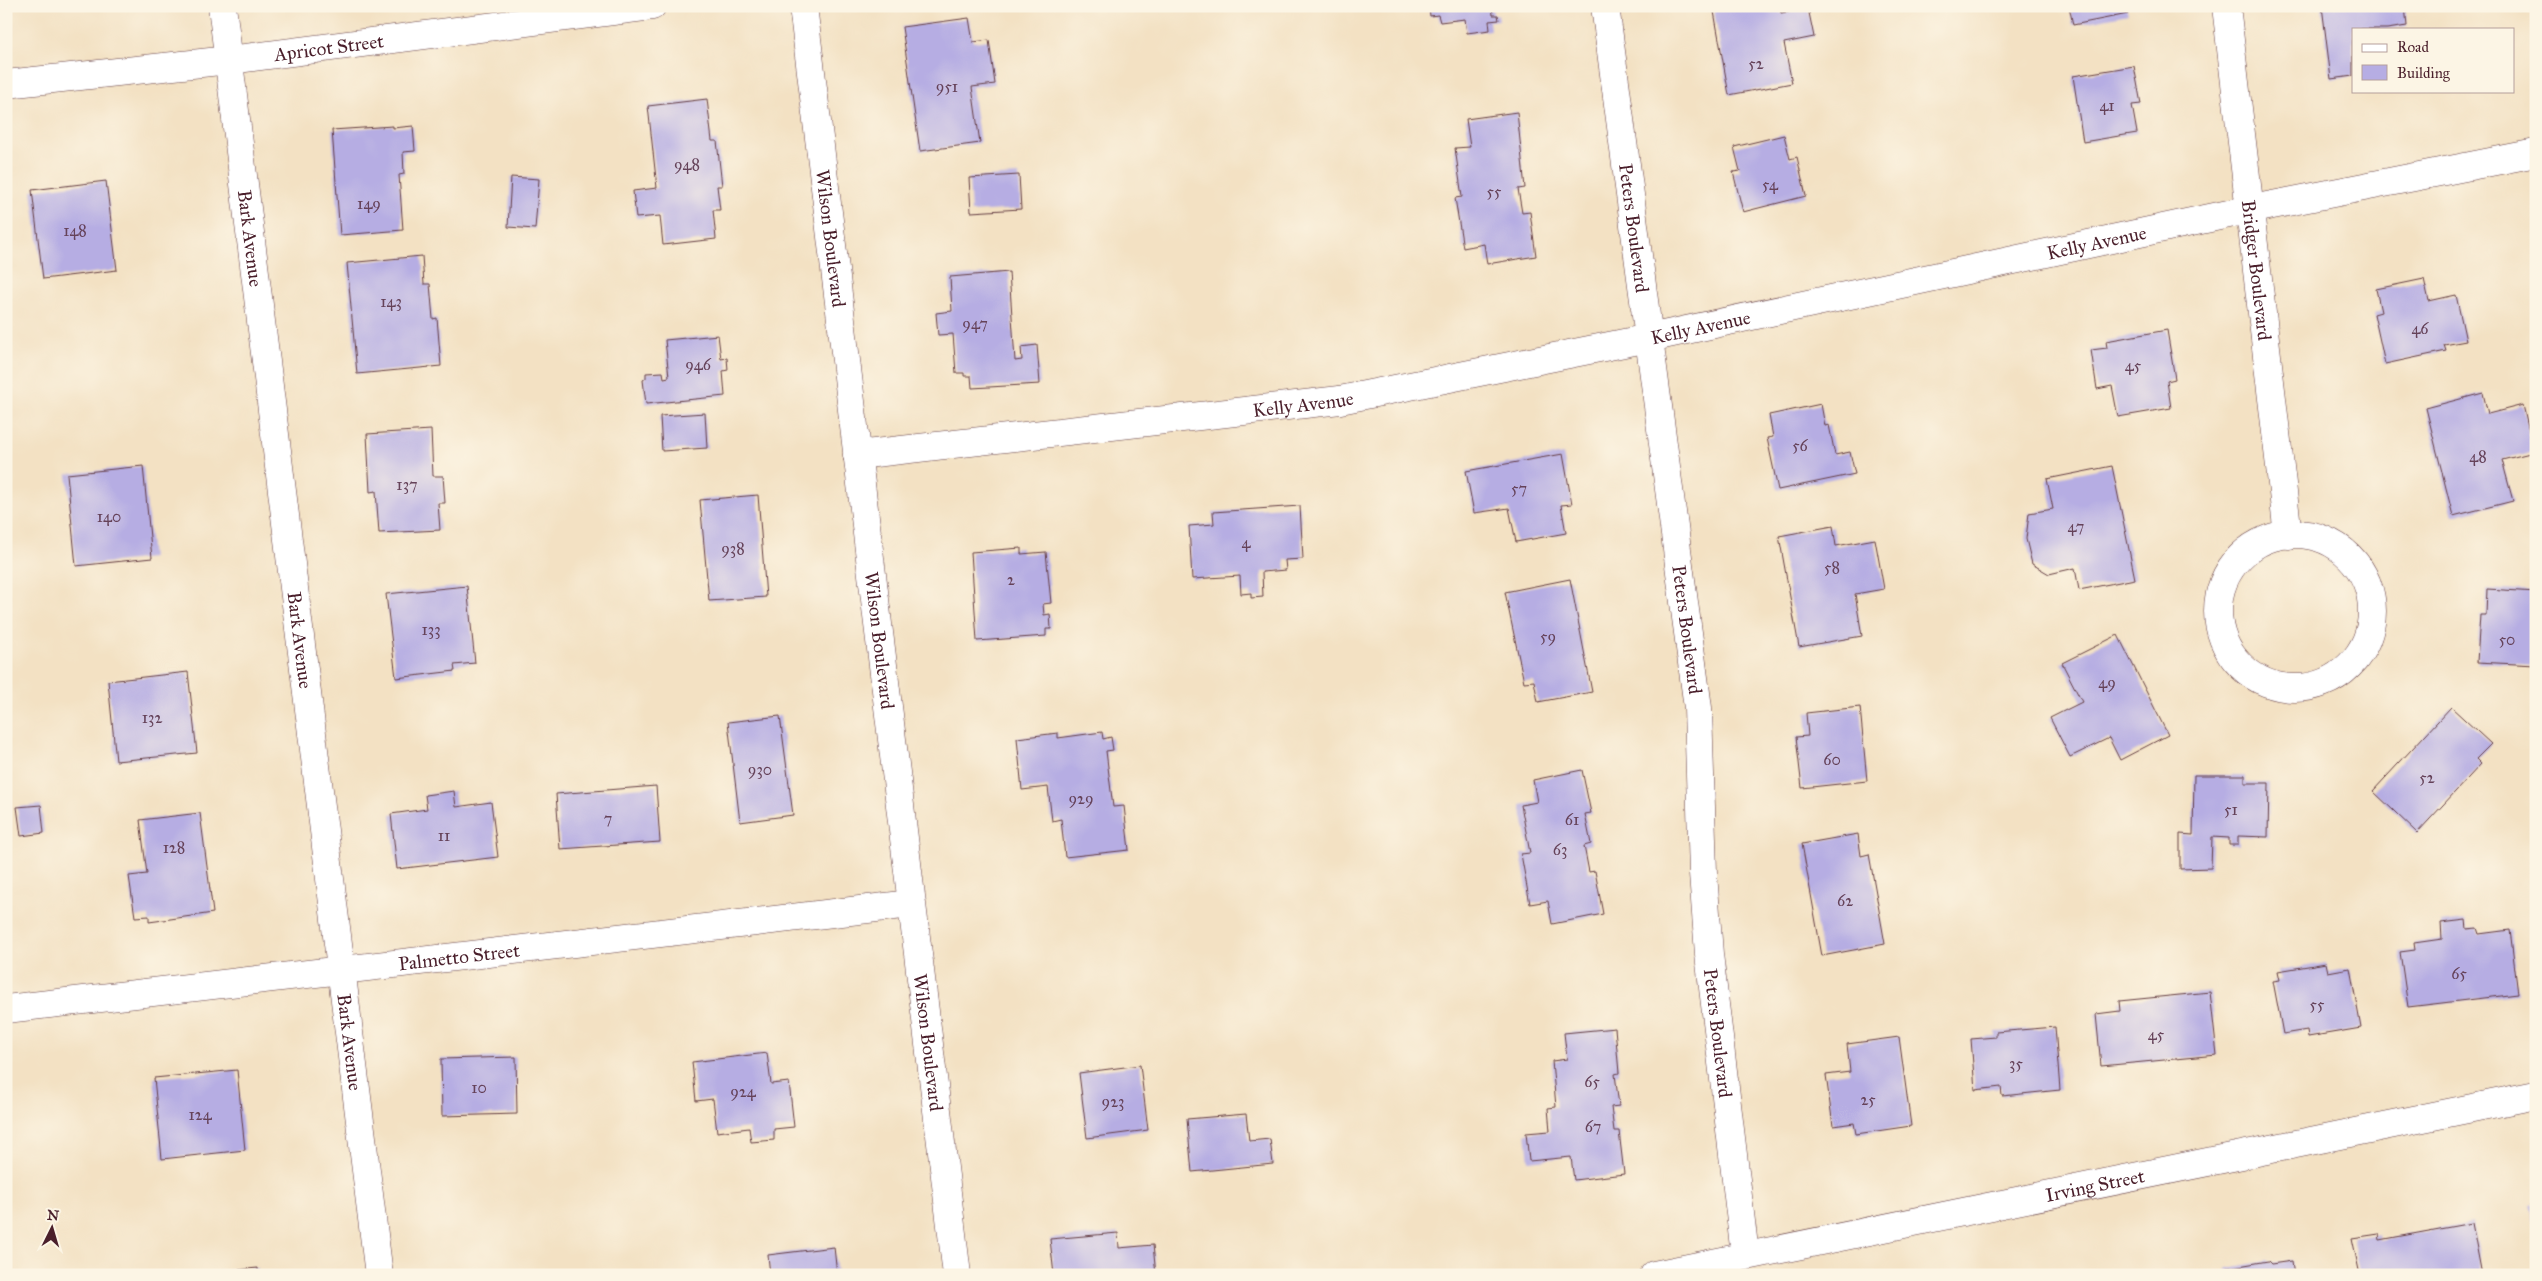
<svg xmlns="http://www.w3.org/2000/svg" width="2542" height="1281" viewBox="0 0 2542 1281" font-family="'IM FELL Great Primer',serif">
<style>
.building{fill:#b6ade3}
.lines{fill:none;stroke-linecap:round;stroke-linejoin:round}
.minor-casing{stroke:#633c42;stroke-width:29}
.minor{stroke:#fff;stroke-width:28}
.labels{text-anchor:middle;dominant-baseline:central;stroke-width:4;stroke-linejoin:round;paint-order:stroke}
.number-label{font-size:16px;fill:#654259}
.street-label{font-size:19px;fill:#4a1f2b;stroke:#fcf5e5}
</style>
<rect width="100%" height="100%" fill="#fcf5e5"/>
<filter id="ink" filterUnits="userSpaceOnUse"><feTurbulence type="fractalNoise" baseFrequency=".02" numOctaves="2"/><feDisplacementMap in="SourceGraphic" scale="10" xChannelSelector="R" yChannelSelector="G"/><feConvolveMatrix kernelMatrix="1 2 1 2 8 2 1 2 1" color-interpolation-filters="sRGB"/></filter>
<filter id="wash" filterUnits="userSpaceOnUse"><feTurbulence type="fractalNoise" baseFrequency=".0096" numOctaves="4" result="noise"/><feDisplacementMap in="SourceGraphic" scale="20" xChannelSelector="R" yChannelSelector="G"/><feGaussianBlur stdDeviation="1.12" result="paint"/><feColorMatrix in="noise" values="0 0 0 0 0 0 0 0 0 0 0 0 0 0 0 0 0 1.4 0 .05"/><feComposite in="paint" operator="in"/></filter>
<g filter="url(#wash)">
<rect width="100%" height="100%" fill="#f3e1c3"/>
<g id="blocks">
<path class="building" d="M 1429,6 L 1492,6 L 1493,15 L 1498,15 L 1499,20 L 1489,21 L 1490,30 L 1467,33 L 1465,19 L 1440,22 L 1438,15 L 1430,16 Z
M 1713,6 L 1780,6 L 1781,13 L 1808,8 L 1814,37 L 1784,43 L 1792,83 L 1729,95 Z
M 2069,6 L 2126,6 L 2128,14 L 2073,25 Z
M 2322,6 L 2405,6 L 2407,26 L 2387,29 L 2353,29 L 2353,76 L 2331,79 Z
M 969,18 L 973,42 L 989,40 L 995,84 L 972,87 L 980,143 L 920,151 L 902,27 Z
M 2134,66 L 2141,104 L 2132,105 L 2137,133 L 2083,142 L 2073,76 Z
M 707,99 L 712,141 L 717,141 L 722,186 L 717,186 L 720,210 L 713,210 L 716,239 L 663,245 L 660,216 L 636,218 L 633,191 L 657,188 L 648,106 Z
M 1517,112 L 1525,188 L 1518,189 L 1522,213 L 1530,212 L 1536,256 L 1487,264 L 1484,244 L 1463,248 L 1455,198 L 1462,197 L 1455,148 L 1470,147 L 1466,119 Z
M 393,126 L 393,128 L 413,126 L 415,151 L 403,152 L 404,174 L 399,175 L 403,230 L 340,235 L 332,130 Z
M 1784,135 L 1790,159 L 1797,157 L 1806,196 L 1743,212 L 1733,172 L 1740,171 L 1734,147 Z
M 1019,175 L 1021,209 L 971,212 L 969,178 Z
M 511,177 L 539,179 L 535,229 L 508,227 Z
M 106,181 L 117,270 L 43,279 L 32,190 Z
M 422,256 L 424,284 L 430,284 L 433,319 L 437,318 L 441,366 L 357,374 L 347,263 Z
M 1009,272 L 1015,361 L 1022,360 L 1021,347 L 1037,345 L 1040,384 L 972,388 L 971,376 L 964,376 L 964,373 L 956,373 L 953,334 L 938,335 L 936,313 L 952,311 L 950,277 Z
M 2424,279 L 2429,301 L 2456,295 L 2466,341 L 2444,345 L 2446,351 L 2385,364 L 2374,314 L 2381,312 L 2376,289 Z
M 2167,330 L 2175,379 L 2167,381 L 2171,408 L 2118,417 L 2112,386 L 2097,389 L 2091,350 L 2107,348 L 2106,341 Z
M 718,335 L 721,359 L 727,358 L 728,370 L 723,371 L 725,396 L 646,404 L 643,380 L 646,378 L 646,373 L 663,372 L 664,378 L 669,377 L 665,340 Z
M 2483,393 L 2488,414 L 2523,405 L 2534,452 L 2502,460 L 2513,501 L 2453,516 L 2426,408 Z
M 1821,404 L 1825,426 L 1829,425 L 1835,455 L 1850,452 L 1855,474 L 1778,490 L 1767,438 L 1773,437 L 1769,415 Z
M 705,413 L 707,448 L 662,451 L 660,416 Z
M 431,430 L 433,476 L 443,476 L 445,503 L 438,503 L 440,530 L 379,533 L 376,491 L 370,492 L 367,434 Z
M 1563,454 L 1572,504 L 1561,505 L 1566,533 L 1516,542 L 1509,508 L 1474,513 L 1466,471 Z
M 143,466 L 152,558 L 76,566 L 67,474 Z
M 2112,466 L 2135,579 L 2079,590 L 2075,568 L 2049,574 L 2032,564 L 2026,539 L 2029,513 L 2053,509 L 2047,479 Z
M 758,495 L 766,597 L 709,601 L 700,500 Z
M 1300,506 L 1303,559 L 1285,560 L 1286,570 L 1262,572 L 1263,597 L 1251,598 L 1251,593 L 1241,594 L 1240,576 L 1192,579 L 1189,526 L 1214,524 L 1213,512 Z
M 1833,526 L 1836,546 L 1875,539 L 1884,589 L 1855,594 L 1862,636 L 1799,647 L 1779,536 Z
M 1021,548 L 1021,554 L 1046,552 L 1051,603 L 1043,604 L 1044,615 L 1050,614 L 1051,629 L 1046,629 L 1046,636 L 977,641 L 971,552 Z
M 1570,579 L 1592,692 L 1538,702 L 1534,681 L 1524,682 L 1505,592 Z
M 467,586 L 475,663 L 454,665 L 455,671 L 396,678 L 386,594 Z
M 2487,589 L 2536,592 L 2536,665 L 2477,662 L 2480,615 L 2486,615 Z
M 2118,635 L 2168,735 L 2120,760 L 2109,738 L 2070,757 L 2050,718 L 2082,702 L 2062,663 Z
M 188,672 L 197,753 L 116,761 L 108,681 Z
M 1860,707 L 1867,781 L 1802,788 L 1796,737 L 1808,736 L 1806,713 Z
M 2451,707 L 2491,744 L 2476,759 L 2481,764 L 2417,833 L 2373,791 Z
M 780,716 L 793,815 L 740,822 L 728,722 Z
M 1102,732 L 1103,739 L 1111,737 L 1113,750 L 1106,751 L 1113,807 L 1124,806 L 1129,850 L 1065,857 L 1061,819 L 1052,821 L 1048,787 L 1022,790 L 1017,738 L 1058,733 L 1058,738 Z
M 1582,770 L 1591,813 L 1585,814 L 1591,844 L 1584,846 L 1589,872 L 1595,871 L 1603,914 L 1552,924 L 1548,901 L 1530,904 L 1521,854 L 1530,853 L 1521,805 L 1537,802 L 1533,780 Z
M 2194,775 L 2245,775 L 2245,783 L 2269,783 L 2268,837 L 2238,836 L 2238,845 L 2229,845 L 2229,838 L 2212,837 L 2211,868 L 2180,869 L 2180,834 L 2193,835 Z
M 656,786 L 660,842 L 560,849 L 556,794 Z
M 454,791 L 456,807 L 491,802 L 498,857 L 397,869 L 391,814 L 427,809 L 425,795 Z
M 41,805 L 44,833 L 21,836 L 17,807 Z
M 200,813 L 213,913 L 149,922 L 149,916 L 135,917 L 129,876 L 147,874 L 140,820 Z
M 1858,834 L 1861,856 L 1869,854 L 1885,944 L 1822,956 L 1802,844 Z
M 2466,920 L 2467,929 L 2477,928 L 2479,934 L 2510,930 L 2518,994 L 2408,1007 L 2400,952 L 2415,950 L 2414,943 L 2442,939 L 2441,923 Z
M 2326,963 L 2328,972 L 2350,968 L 2361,1028 L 2308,1037 L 2307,1030 L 2283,1034 L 2273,981 L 2280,980 L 2278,971 Z
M 2210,992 L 2217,1055 L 2101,1066 L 2096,1014 L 2120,1011 L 2119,1001 Z
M 2055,1027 L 2060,1090 L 2002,1096 L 2001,1087 L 1975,1090 L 1971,1039 L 1996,1037 L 1996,1032 Z
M 1615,1028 L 1619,1073 L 1615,1074 L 1619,1106 L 1611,1107 L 1614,1131 L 1619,1131 L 1624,1174 L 1574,1180 L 1571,1157 L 1529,1161 L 1526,1133 L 1550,1131 L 1548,1108 L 1556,1107 L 1552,1061 L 1567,1059 L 1564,1033 Z
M 1899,1037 L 1911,1126 L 1856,1134 L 1854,1123 L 1833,1126 L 1826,1075 L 1850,1072 L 1847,1044 Z
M 767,1053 L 771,1084 L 789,1082 L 794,1127 L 774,1129 L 774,1140 L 751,1142 L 749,1128 L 717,1132 L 713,1099 L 696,1101 L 692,1062 Z
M 516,1057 L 517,1114 L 442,1116 L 441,1059 Z
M 1140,1065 L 1148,1130 L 1087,1138 L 1079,1073 Z
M 237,1070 L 245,1150 L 162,1159 L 154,1078 Z
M 1246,1114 L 1249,1141 L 1270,1139 L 1273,1164 L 1192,1172 L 1187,1119 Z
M 2536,1203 L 2536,1225 L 2535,1225 L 2530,1204 Z
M 2472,1223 L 2482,1275 L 2360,1275 L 2352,1238 L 2379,1234 L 2380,1240 Z
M 1118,1233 L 1119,1248 L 1153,1245 L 1156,1275 L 1054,1275 L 1050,1239 Z
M 834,1247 L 837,1275 L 770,1275 L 768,1255 Z
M 2268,1261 L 2271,1264 L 2292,1261 L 2294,1275 L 2223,1275 L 2227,1268 Z
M 258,1268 L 258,1275 L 204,1275 L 204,1273 Z"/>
</g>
</g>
<g filter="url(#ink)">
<use href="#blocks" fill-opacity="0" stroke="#633c42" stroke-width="1"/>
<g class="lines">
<g class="minor-casing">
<g id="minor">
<path id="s1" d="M 222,6 L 379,1275"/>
<path id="s2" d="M 803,6 L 957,1275"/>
<path id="s3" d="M 1605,6 L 1698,708 L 1703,873 L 1709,954 L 1745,1255"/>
<path id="s4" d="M 2226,6 L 2288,535"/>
<path id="s5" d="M 6,84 L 229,60 L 652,6"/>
<path id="s6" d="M 857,455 L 1340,400 L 1649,338 L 2252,209 L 2536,153"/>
<circle cx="2295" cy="611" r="77"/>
<path id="s7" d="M 6,1009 L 911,904"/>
<path id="s8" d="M 1654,1275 L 2536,1095"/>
</g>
</g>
<use href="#minor" class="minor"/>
</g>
</g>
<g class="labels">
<g class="number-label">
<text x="1756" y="63">52</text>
<text x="947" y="86">951</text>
<text x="2107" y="105">41</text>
<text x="687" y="164">948</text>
<text x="1770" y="184">54</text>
<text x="1494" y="191">55</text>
<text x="369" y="203">149</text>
<text x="75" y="230">148</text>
<text x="391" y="301">143</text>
<text x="975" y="323">947</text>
<text x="2420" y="328">46</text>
<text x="698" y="364">946</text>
<text x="2133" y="365">45</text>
<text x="1800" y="445">56</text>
<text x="2478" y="456">48</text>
<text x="407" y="484">137</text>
<text x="1519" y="488">57</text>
<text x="109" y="516">140</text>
<text x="2076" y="526">47</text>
<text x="1246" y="542">4</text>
<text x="733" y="548">938</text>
<text x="1832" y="567">58</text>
<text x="1011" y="579">2</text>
<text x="431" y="629">133</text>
<text x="1548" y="636">59</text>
<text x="2507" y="639">50</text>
<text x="2107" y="682">49</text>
<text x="152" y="717">132</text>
<text x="1832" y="759">60</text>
<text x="760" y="769">930</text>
<text x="2427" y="777">52</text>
<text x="1081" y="798">929</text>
<text x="2231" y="809">51</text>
<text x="608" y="818">7</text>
<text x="1572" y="819">61</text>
<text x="444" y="835">11</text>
<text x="174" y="847">128</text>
<text x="1560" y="849">63</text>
<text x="1845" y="900">62</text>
<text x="2459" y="973">65</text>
<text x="2317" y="1004">55</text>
<text x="2156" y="1034">45</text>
<text x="2016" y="1063">35</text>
<text x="1592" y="1081">65</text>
<text x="479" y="1087">10</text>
<text x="743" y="1091">924</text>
<text x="1868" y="1099">25</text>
<text x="1113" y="1101">923</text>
<text x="200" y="1114">124</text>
<text x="1593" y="1126">67</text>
</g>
<g class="street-label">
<text stroke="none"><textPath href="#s5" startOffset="325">Apricot Street</textPath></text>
<text stroke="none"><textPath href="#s3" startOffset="224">Peters Boulevard</textPath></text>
<text stroke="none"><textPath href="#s2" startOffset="234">Wilson Boulevard</textPath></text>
<text stroke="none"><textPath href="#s1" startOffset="234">Bark Avenue</textPath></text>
<text stroke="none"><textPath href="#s6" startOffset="1259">Kelly Avenue</textPath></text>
<text stroke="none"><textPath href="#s4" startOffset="266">Bridger Boulevard</textPath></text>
<text stroke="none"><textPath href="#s6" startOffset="854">Kelly Avenue</textPath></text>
<text stroke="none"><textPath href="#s6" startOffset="449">Kelly Avenue</textPath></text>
<text stroke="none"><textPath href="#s3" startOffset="629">Peters Boulevard</textPath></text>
<text stroke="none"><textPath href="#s1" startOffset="639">Bark Avenue</textPath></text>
<text stroke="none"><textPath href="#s2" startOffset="639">Wilson Boulevard</textPath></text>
<text stroke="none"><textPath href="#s7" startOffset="456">Palmetto Street</textPath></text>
<text stroke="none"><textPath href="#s3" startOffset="1034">Peters Boulevard</textPath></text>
<text stroke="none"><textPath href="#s1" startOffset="1044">Bark Avenue</textPath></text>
<text stroke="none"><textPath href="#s2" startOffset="1044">Wilson Boulevard</textPath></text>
<text stroke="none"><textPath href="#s8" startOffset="450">Irving Street</textPath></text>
</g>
</g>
<rect width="2542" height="1281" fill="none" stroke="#fcf5e5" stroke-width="25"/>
<rect x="2352" y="28" width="162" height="65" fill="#fcf5e5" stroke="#b59f9b"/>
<rect x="2362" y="44" width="25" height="8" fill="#ffffff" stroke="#b59f9b"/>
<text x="2397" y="52" font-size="15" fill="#4a1f2b">Road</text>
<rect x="2362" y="65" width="25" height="15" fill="#b6ade3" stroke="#b59f9b"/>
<text x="2397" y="78" font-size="15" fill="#4a1f2b">Building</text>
<g transform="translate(52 1228) rotate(5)" stroke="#fcf5e5" stroke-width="4" paint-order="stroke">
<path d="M0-4L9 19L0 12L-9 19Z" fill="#4a1f2b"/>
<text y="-8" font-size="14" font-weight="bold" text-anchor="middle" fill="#4a1f2b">N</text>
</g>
</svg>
